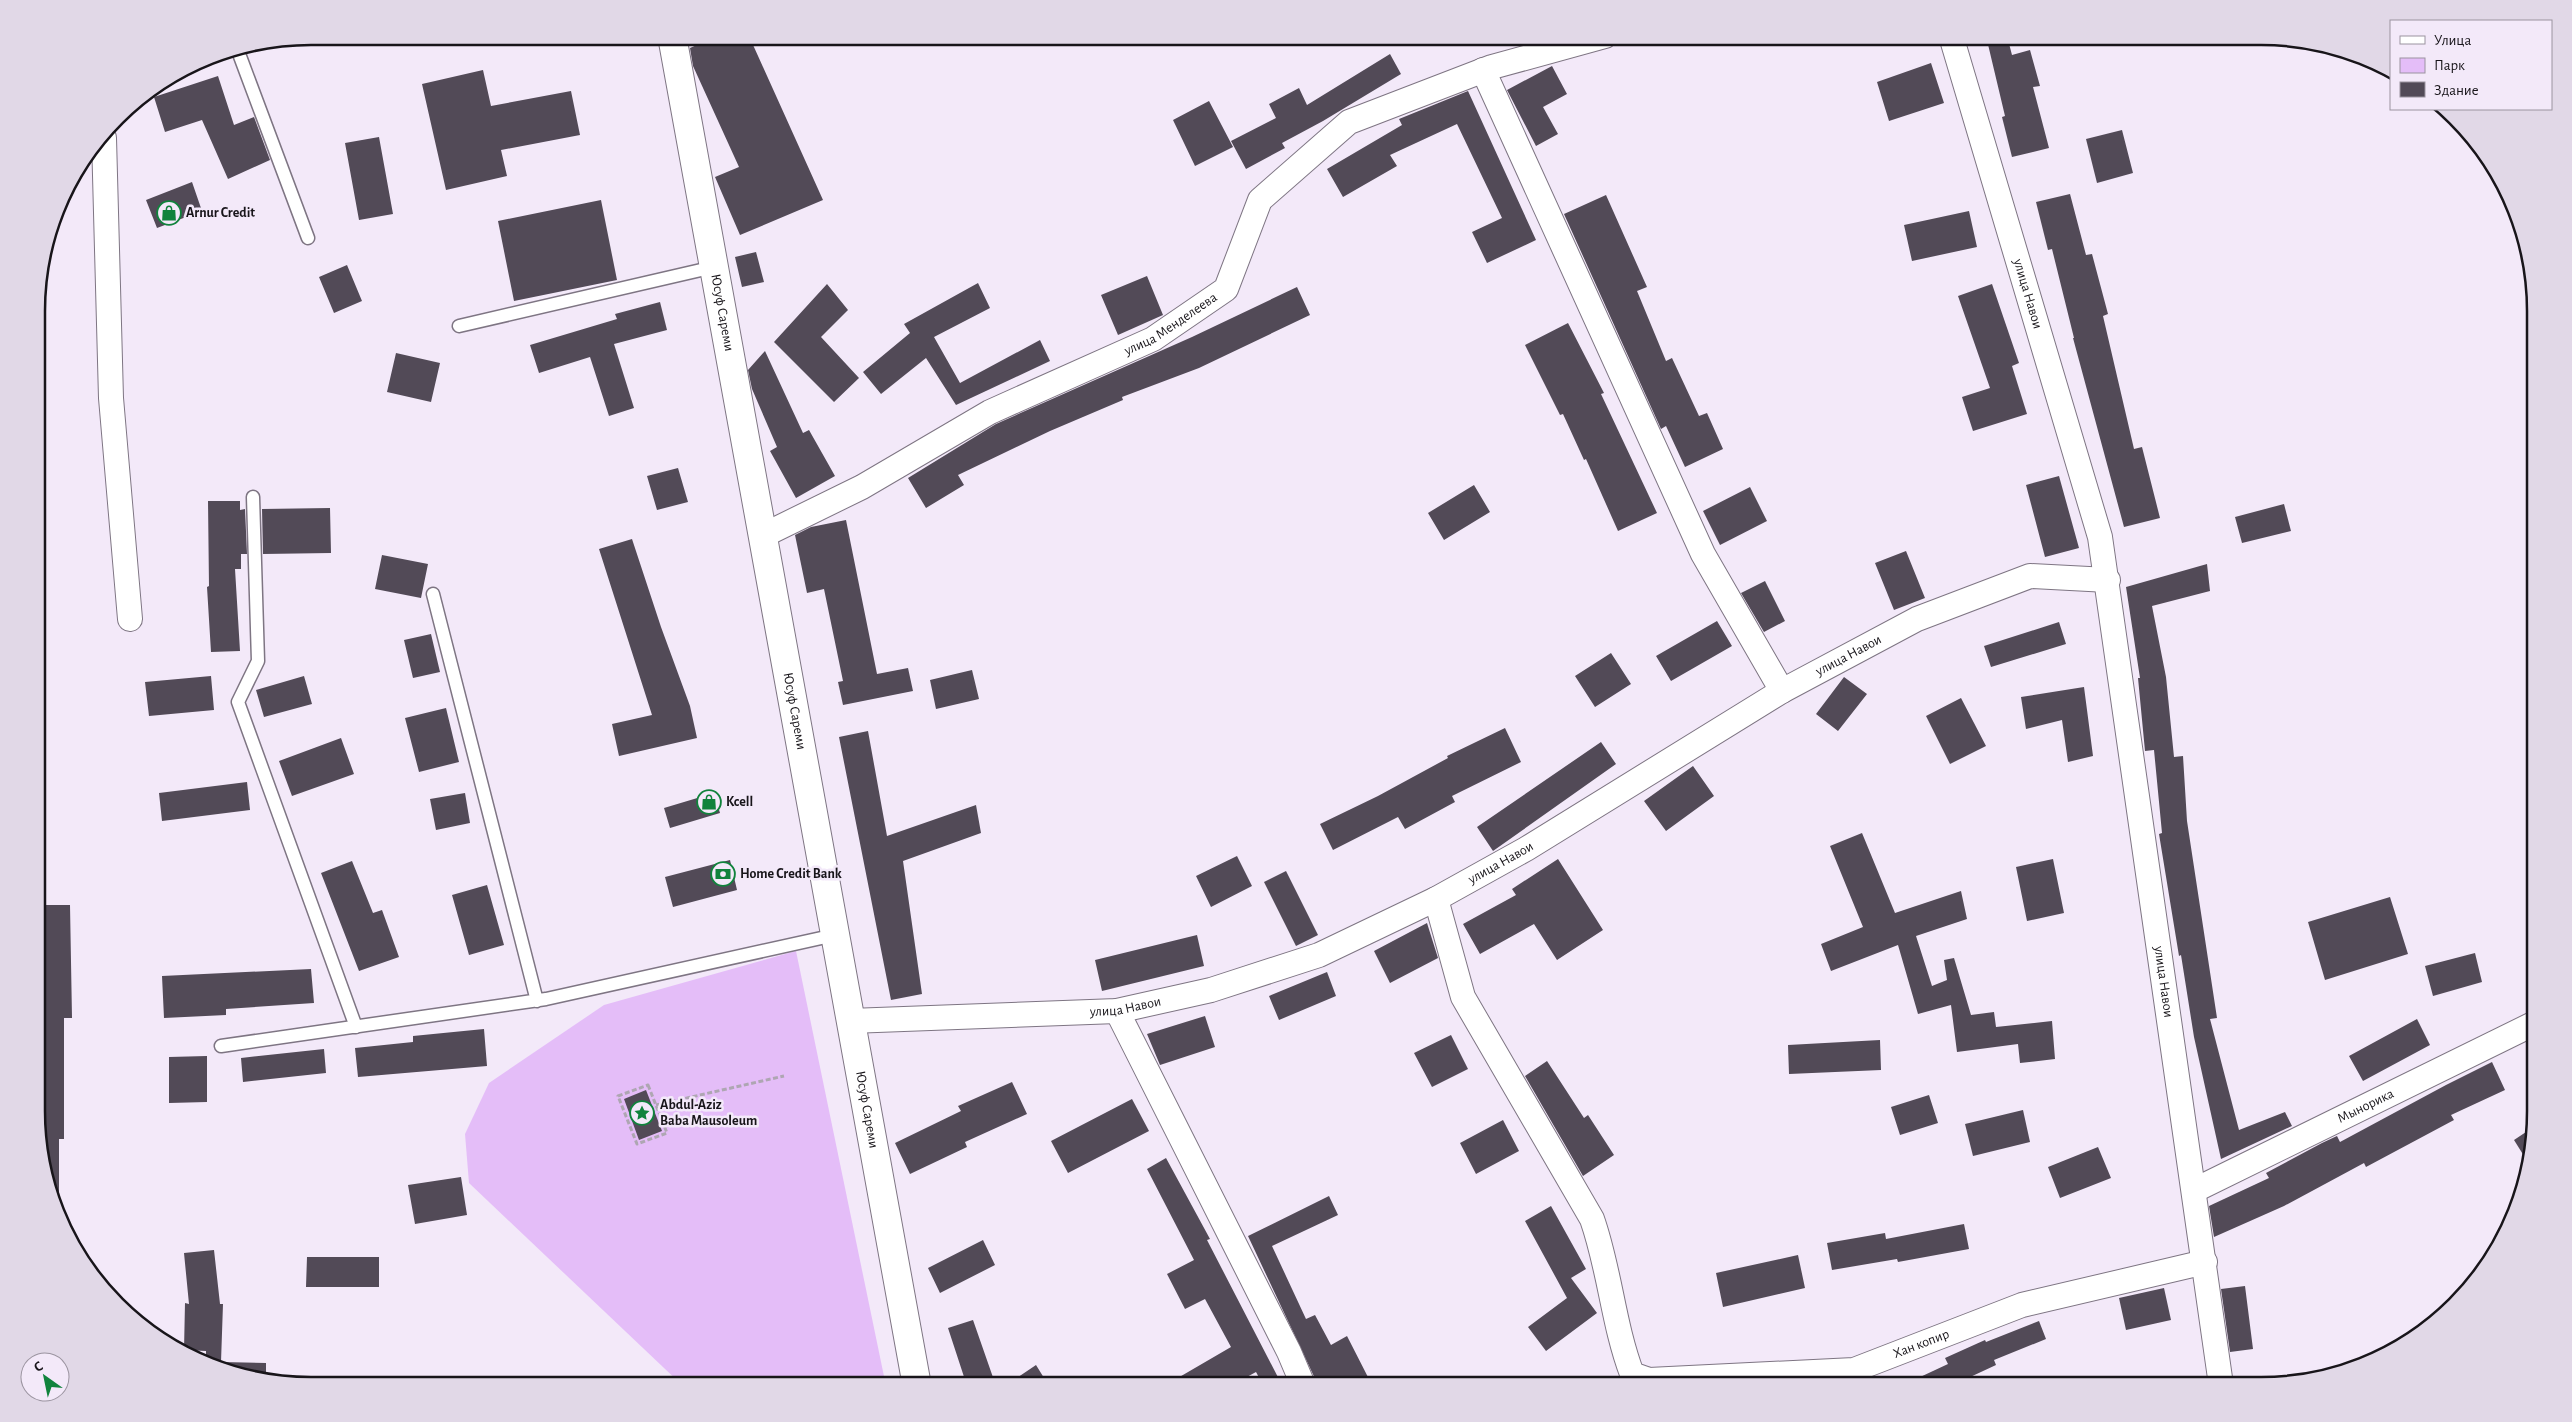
<svg xmlns="http://www.w3.org/2000/svg" width="2572" height="1422" viewBox="0 0 2572 1422" font-family="'Alegreya Sans',sans-serif">
<style>
.green{fill:#e4bdf8}
.building{fill:#524a57}
.lines{fill:none;stroke-linecap:round;stroke-linejoin:round}
.service-casing{stroke:#7e7583;stroke-width:15}
.minor-casing{stroke:#7e7583;stroke-width:26}
.secondary-casing{stroke:#7e7583;stroke-width:30}
.path{stroke:#aea6b2;stroke-width:3;stroke-dasharray:5 2.5;stroke-linecap:butt}
.service{stroke:#fff;stroke-width:12}
.minor{stroke:#fff;stroke-width:24}
.secondary{stroke:#fff;stroke-width:28}
.labels{text-anchor:middle;dominant-baseline:central;stroke-width:5;stroke-linejoin:round;paint-order:stroke}
.poi-label{font-size:14px;font-weight:bold;fill:#18151a;stroke:#f3e9f9;text-anchor:start}
.street-label{font-size:14px;fill:#18151a;stroke:#f3e9f9}
.rim{fill:none;stroke:#18151a;stroke-width:2.5}
</style>
<rect width="100%" height="100%" fill="#f3e9f9"/>
<path class="green" d="M 796,951 L 886,1386 L 683,1386 L 469,1183 L 465,1134 L 489,1083 L 604,1005 Z"/>
<path class="building" d="M 717,36 L 749,36 L 823,200 L 740,235 L 715,177 L 739,167 L 693,66 L 690,48 Z
M 1986,36 L 2007,36 L 2012,55 L 2030,50 L 2040,86 L 2033,87 L 2049,148 L 2012,157 L 2002,117 L 2005,116 Z
M 1390,54 L 1401,74 L 1323,121 L 1282,143 L 1285,148 L 1246,169 L 1231,141 L 1276,118 L 1269,104 L 1299,88 L 1307,105 Z
M 1931,63 L 1944,103 L 1889,121 L 1877,82 Z
M 1552,66 L 1567,94 L 1543,107 L 1558,134 L 1536,146 L 1507,90 Z
M 483,70 L 491,106 L 571,91 L 580,135 L 501,150 L 507,176 L 446,190 L 422,84 Z
M 218,76 L 234,125 L 254,117 L 270,160 L 228,179 L 202,120 L 165,132 L 154,97 Z
M 1468,91 L 1536,240 L 1487,263 L 1472,232 L 1502,218 L 1457,124 L 1390,155 L 1397,166 L 1343,197 L 1327,169 L 1402,125 L 1399,119 Z
M 1209,101 L 1233,147 L 1195,166 L 1173,120 Z
M 2122,130 L 2133,173 L 2097,183 L 2086,139 Z
M 379,137 L 393,214 L 359,220 L 345,143 Z
M 192,182 L 202,211 L 157,228 L 146,200 Z
M 2070,194 L 2086,255 L 2092,254 L 2108,314 L 2103,316 L 2134,449 L 2142,447 L 2160,518 L 2124,527 L 2073,338 L 2074,338 L 2052,249 L 2048,250 L 2036,202 Z
M 1606,195 L 1647,287 L 1637,291 L 1666,361 L 1672,358 L 1699,416 L 1707,413 L 1723,449 L 1685,467 L 1666,426 L 1661,429 L 1564,214 Z
M 601,200 L 617,280 L 514,301 L 498,221 Z
M 1969,211 L 1977,247 L 1912,261 L 1904,225 Z
M 756,252 L 764,282 L 742,287 L 735,257 Z
M 347,265 L 362,301 L 334,313 L 319,277 Z
M 1147,276 L 1163,315 L 1118,335 L 1101,295 Z
M 978,283 L 990,308 L 934,337 L 960,383 L 1040,340 L 1050,361 L 956,405 L 926,358 L 881,394 L 863,372 L 910,333 L 904,324 Z
M 827,284 L 848,310 L 821,337 L 859,378 L 834,402 L 774,342 Z
M 1992,284 L 2019,363 L 2012,366 L 2027,414 L 1973,431 L 1962,397 L 1990,388 L 1958,296 Z
M 1297,287 L 1310,315 L 1199,368 L 1122,397 L 1123,400 L 1050,431 L 958,475 L 964,485 L 926,508 L 908,478 L 996,424 L 1192,337 Z
M 660,302 L 667,330 L 614,344 L 634,408 L 609,416 L 590,357 L 539,373 L 530,345 L 617,319 L 615,314 Z
M 1568,323 L 1604,393 L 1601,394 L 1657,513 L 1618,531 L 1586,459 L 1584,460 L 1563,414 L 1560,415 L 1525,345 Z
M 765,351 L 803,433 L 809,430 L 835,476 L 796,498 L 770,451 L 777,447 L 752,389 L 748,370 Z
M 396,353 L 440,363 L 431,402 L 387,392 Z
M 678,468 L 688,502 L 657,510 L 647,476 Z
M 2059,476 L 2079,548 L 2045,557 L 2026,485 Z
M 1474,485 L 1490,512 L 1444,540 L 1428,513 Z
M 1750,487 L 1767,521 L 1720,545 L 1703,511 Z
M 208,501 L 240,501 L 240,510 L 245,509 L 247,554 L 241,554 L 241,569 L 235,569 L 240,651 L 211,652 L 207,587 L 209,586 Z
M 2284,504 L 2291,531 L 2242,543 L 2235,517 Z
M 330,508 L 331,553 L 263,554 L 262,509 Z
M 846,520 L 877,674 L 908,668 L 913,691 L 843,705 L 838,682 L 843,681 L 824,589 L 807,593 L 795,535 L 811,527 Z
M 632,539 L 661,627 L 690,706 L 697,738 L 619,756 L 612,724 L 652,715 L 599,549 Z
M 1906,551 L 1925,598 L 1894,610 L 1875,563 Z
M 382,555 L 428,564 L 421,598 L 375,589 Z
M 2207,564 L 2210,591 L 2152,606 L 2166,677 L 2174,757 L 2183,756 L 2187,821 L 2217,1018 L 2210,1019 L 2239,1130 L 2285,1112 L 2292,1126 L 2221,1159 L 2194,1037 L 2181,955 L 2179,956 L 2159,834 L 2162,833 L 2154,750 L 2145,751 L 2138,678 L 2140,678 L 2126,587 Z
M 1765,581 L 1785,621 L 1764,632 L 1741,593 Z
M 1717,621 L 1732,646 L 1671,681 L 1656,656 Z
M 2059,622 L 2066,644 L 1991,667 L 1984,646 Z
M 431,634 L 440,672 L 413,678 L 404,640 Z
M 1611,653 L 1631,684 L 1595,707 L 1575,676 Z
M 972,670 L 979,699 L 936,709 L 930,680 Z
M 211,676 L 214,710 L 149,716 L 145,682 Z
M 304,676 L 312,704 L 264,717 L 256,690 Z
M 1844,677 L 1867,694 L 1838,731 L 1816,714 Z
M 2084,687 L 2093,756 L 2068,762 L 2062,720 L 2026,729 L 2021,697 Z
M 1961,698 L 1986,746 L 1950,764 L 1926,716 Z
M 446,708 L 459,762 L 419,772 L 405,718 Z
M 1505,728 L 1521,762 L 1452,796 L 1455,802 L 1405,829 L 1398,817 L 1333,850 L 1320,824 L 1378,796 L 1448,758 L 1447,756 Z
M 868,731 L 887,836 L 976,805 L 981,833 L 903,861 L 922,994 L 891,1000 L 839,737 Z
M 341,738 L 354,774 L 292,796 L 279,761 Z
M 1601,742 L 1616,764 L 1493,851 L 1477,827 Z
M 1693,766 L 1714,796 L 1666,831 L 1644,801 Z
M 247,782 L 250,810 L 162,821 L 159,793 Z
M 465,793 L 470,823 L 436,830 L 430,799 Z
M 714,793 L 720,813 L 670,828 L 664,808 Z
M 1862,833 L 1895,913 L 1961,891 L 1967,919 L 1916,936 L 1932,986 L 1947,980 L 1944,960 L 1954,958 L 1971,1015 L 1994,1012 L 1996,1027 L 2052,1021 L 2055,1059 L 2020,1063 L 2018,1044 L 1957,1052 L 1951,1005 L 1918,1014 L 1898,945 L 1831,971 L 1821,944 L 1863,927 L 1830,846 Z
M 1237,856 L 1252,886 L 1211,907 L 1196,876 Z
M 1558,859 L 1603,930 L 1557,960 L 1534,924 L 1480,954 L 1463,924 L 1516,895 L 1512,889 Z
M 2053,859 L 2064,913 L 2027,921 L 2016,867 Z
M 730,860 L 737,890 L 673,907 L 665,877 Z
M 352,861 L 373,913 L 382,910 L 399,957 L 359,971 L 321,873 Z
M 1286,871 L 1318,935 L 1296,946 L 1264,882 Z
M 487,885 L 504,945 L 469,955 L 452,895 Z
M 2390,897 L 2408,954 L 2325,980 L 2308,922 Z
M 39,905 L 70,905 L 72,1018 L 64,1018 L 64,1139 L 59,1139 L 59,1204 L 54,1205 L 39,1146 Z
M 1427,923 L 1438,958 L 1390,983 L 1374,951 Z
M 1197,935 L 1204,966 L 1102,991 L 1095,960 Z
M 2475,953 L 2482,982 L 2433,996 L 2425,966 Z
M 311,969 L 314,1003 L 226,1009 L 226,1015 L 164,1018 L 162,976 Z
M 1327,972 L 1336,996 L 1279,1020 L 1269,996 Z
M 1205,1016 L 1215,1047 L 1160,1065 L 1147,1034 Z
M 2417,1019 L 2430,1045 L 2363,1081 L 2349,1056 Z
M 484,1029 L 487,1066 L 358,1077 L 355,1048 L 413,1042 L 413,1036 Z
M 1451,1035 L 1468,1069 L 1432,1087 L 1414,1053 Z
M 1880,1040 L 1881,1070 L 1789,1074 L 1788,1045 Z
M 324,1049 L 326,1073 L 243,1082 L 241,1058 Z
M 207,1056 L 207,1102 L 169,1103 L 169,1057 Z
M 1547,1061 L 1584,1118 L 1588,1115 L 1614,1155 L 1583,1176 L 1525,1076 Z
M 2492,1062 L 2505,1090 L 2451,1115 L 2454,1120 L 2366,1167 L 2364,1163 L 2284,1206 L 2214,1237 L 2209,1206 L 2269,1178 L 2266,1173 L 2322,1143 L 2337,1136 L 2340,1142 L 2446,1085 Z
M 1012,1082 L 1027,1114 L 965,1142 L 967,1147 L 910,1174 L 895,1143 L 961,1111 L 958,1106 Z
M 646,1090 L 662,1131 L 639,1140 L 624,1099 Z
M 1929,1095 L 1938,1123 L 1900,1135 L 1891,1107 Z
M 1132,1099 L 1149,1131 L 1068,1173 L 1051,1141 Z
M 2023,1110 L 2030,1142 L 1973,1156 L 1965,1124 Z
M 1503,1120 L 1519,1151 L 1476,1174 L 1460,1143 Z
M 2535,1126 L 2535,1128 L 2529,1164 L 2514,1140 Z
M 2098,1147 L 2111,1178 L 2060,1198 L 2048,1167 Z
M 1166,1158 L 1210,1239 L 1207,1240 L 1282,1385 L 1263,1385 L 1256,1372 L 1232,1385 L 1164,1386 L 1231,1347 L 1205,1299 L 1185,1309 L 1167,1274 L 1194,1260 L 1147,1169 Z
M 461,1177 L 467,1215 L 415,1224 L 408,1185 Z
M 1329,1196 L 1338,1215 L 1272,1246 L 1306,1319 L 1315,1315 L 1331,1345 L 1347,1336 L 1372,1385 L 1318,1385 L 1248,1236 Z
M 1551,1206 L 1586,1269 L 1571,1278 L 1597,1313 L 1546,1351 L 1528,1327 L 1567,1298 L 1525,1221 Z
M 1964,1224 L 1969,1249 L 1898,1262 L 1897,1259 L 1832,1270 L 1827,1243 L 1885,1233 L 1886,1239 Z
M 983,1240 L 995,1265 L 940,1293 L 928,1268 Z
M 214,1250 L 220,1304 L 223,1304 L 221,1362 L 266,1363 L 266,1380 L 240,1376 L 206,1362 L 206,1351 L 184,1350 L 185,1303 L 189,1304 L 184,1253 Z
M 1798,1255 L 1805,1288 L 1723,1307 L 1716,1273 Z
M 307,1257 L 379,1257 L 379,1287 L 306,1287 Z
M 2245,1286 L 2253,1349 L 2230,1352 L 2221,1289 Z
M 2164,1288 L 2171,1320 L 2126,1330 L 2119,1298 Z
M 973,1320 L 996,1386 L 967,1386 L 948,1328 Z
M 2039,1321 L 2046,1339 L 1994,1360 L 1996,1365 L 1953,1385 L 1903,1385 L 1948,1364 L 1945,1358 L 1985,1340 L 1986,1342 Z
M 1036,1365 L 1049,1386 L 1005,1386 Z"/>
<g class="lines">
<g class="service-casing">
<path id="service" d="M 238,51 L 308,238
M 459,326 L 714,267
M 253,497 L 258,661 L 238,702 L 356,1027
M 433,594 L 537,1001
M 221,1046 L 546,999 L 835,935"/>
</g>
<g class="minor-casing">
<g id="minor">
<path id="s1" d="M 1951,36 L 2100,537 L 2221,1385"/>
<path d="M 1483,70 L 1703,554 L 1782,691"/>
<path d="M 104,138 L 111,398 L 130,619"/>
<path id="s2" d="M 762,536 L 862,487 L 990,412 L 1153,339 L 1226,289 L 1260,200 L 1349,122 L 1492,67 L 1605,36"/>
<path id="s3" d="M 1436,899 L 1463,997 L 1592,1219 C 1610,1270 1613,1324 1632,1374 L 1649,1380 L 1854,1370 L 2022,1305 L 2205,1262"/>
<path d="M 1117,1011 L 1289,1352 L 1303,1385"/>
<path id="s4" d="M 850,1021 L 1117,1011 L 1211,990 L 1319,955 L 1436,899 L 1526,849 L 1782,691 L 1917,619 L 2030,576 L 2108,580"/>
<path id="s5" d="M 2195,1190 L 2535,1023"/>
</g>
</g>
<g class="secondary-casing">
<g id="secondary">
<path id="s6" d="M 672,36 L 917,1386"/>
</g>
</g>
<path class="path" d="M 648,1085 L 667,1133 L 637,1144 L 618,1096 Z
M 656,1105 L 784,1076"/>
<use href="#service" class="service"/>
<use href="#minor" class="minor"/>
<use href="#secondary" class="secondary"/>
</g>
<defs>
<g id="shop-ring" transform="scale(1.25)"><circle r="9.5" fill="#f3e9f9" stroke="#10833c" stroke-width="1.5"/><path d="M-5-2.5h2.3a2.7 3.5 0 0 1 5.4 0H5L5.5 6h-11ZM-1.5-2.5h3a1.5 2.3 0 0 0-3 0Z" fill="#10833c"/></g>
<g id="bank-ring" transform="scale(1.25)"><circle r="9.5" fill="#f3e9f9" stroke="#10833c" stroke-width="1.5"/><path d="M-6-4H6V4H-6ZM0-2.3a2.3 2.3 0 1 0 0 4.6a2.3 2.3 0 1 0 0-4.6Z" fill="#10833c"/></g>
<g id="sight-ring" transform="scale(1.25)"><circle r="9.5" fill="#f3e9f9" stroke="#10833c" stroke-width="1.5"/><path d="M0-6L1.8-2.2L6-1.7L2.9 1.2L3.7 5.4L0 3.3L-3.7 5.4L-2.9 1.2L-6-1.7L-1.8-2.2Z" fill="#10833c"/></g>
</defs>
<g fill-rule="evenodd">
<use href="#shop-ring" x="169" y="213"/>
<use href="#shop-ring" x="709" y="802"/>
<use href="#bank-ring" x="723" y="874"/>
<use href="#sight-ring" x="642" y="1113"/>
</g>
<g class="labels">
<g class="poi-label">
<text x="186" y="213">Arnur Credit</text>
<text x="726" y="802">Kcell</text>
<text x="740" y="874">Home Credit Bank</text>
<text x="660" y="1105">Abdul-Aziz<tspan x="660" dy="16">Baba Mausoleum</tspan></text>
</g>
<g class="street-label">
<text stroke="none"><textPath href="#s1" startOffset="269">улица Навои</textPath></text>
<text stroke="none"><textPath href="#s6" startOffset="281">Юсуф Сареми</textPath></text>
<text stroke="none"><textPath href="#s2" startOffset="461">улица Менделеева</textPath></text>
<text stroke="none"><textPath href="#s4" startOffset="1086">улица Навои</textPath></text>
<text stroke="none"><textPath href="#s6" startOffset="686">Юсуф Сареми</textPath></text>
<text stroke="none"><textPath href="#s4" startOffset="681">улица Навои</textPath></text>
<text stroke="none"><textPath href="#s1" startOffset="972">улица Навои</textPath></text>
<text stroke="none"><textPath href="#s4" startOffset="276">улица Навои</textPath></text>
<text stroke="none"><textPath href="#s5" startOffset="190">Мынорика</textPath></text>
<text stroke="none"><textPath href="#s6" startOffset="1091">Юсуф Сареми</textPath></text>
<text stroke="none"><textPath href="#s3" startOffset="814">Хан копир</textPath></text>
</g>
</g>
<path d="M0 0H2572V1422H0ZM311 45H2261A266 266 0 0 1 2527 311V1111A266 266 0 0 1 2261 1377H311A266 266 0 0 1 45 1111V311A266 266 0 0 1 311 45Z" fill="#e1d8e7" fill-rule="evenodd"/>
<path class="rim" d="M311 45H2261A266 266 0 0 1 2527 311V1111A266 266 0 0 1 2261 1377H311A266 266 0 0 1 45 1111V311A266 266 0 0 1 311 45Z"/>
<rect x="2390" y="20" width="162" height="90" fill="#f3e9f9" stroke="#9b94a0"/>
<rect x="2400" y="36" width="25" height="8" fill="#ffffff" stroke="#9b94a0"/>
<text x="2434" y="45" font-size="15" fill="#18151a">Улица</text>
<rect x="2400" y="58" width="25" height="15" fill="#e4bdf8" stroke="#9b94a0"/>
<text x="2434" y="70" font-size="15" fill="#18151a">Парк</text>
<rect x="2400" y="82" width="25" height="15" fill="#524a57" stroke="#9b94a0"/>
<text x="2434" y="95" font-size="15" fill="#18151a">Здание</text>
<g transform="translate(45 1377) rotate(327)"><circle r="24" fill="#f3e9f9" stroke="#9b94a0"/>
<path d="M0-4L9 19L0 12L-9 19Z" fill="#10833c"/>
<text y="-8" font-size="14" font-weight="bold" text-anchor="middle" fill="#18151a">С</text>
</g>
</svg>
